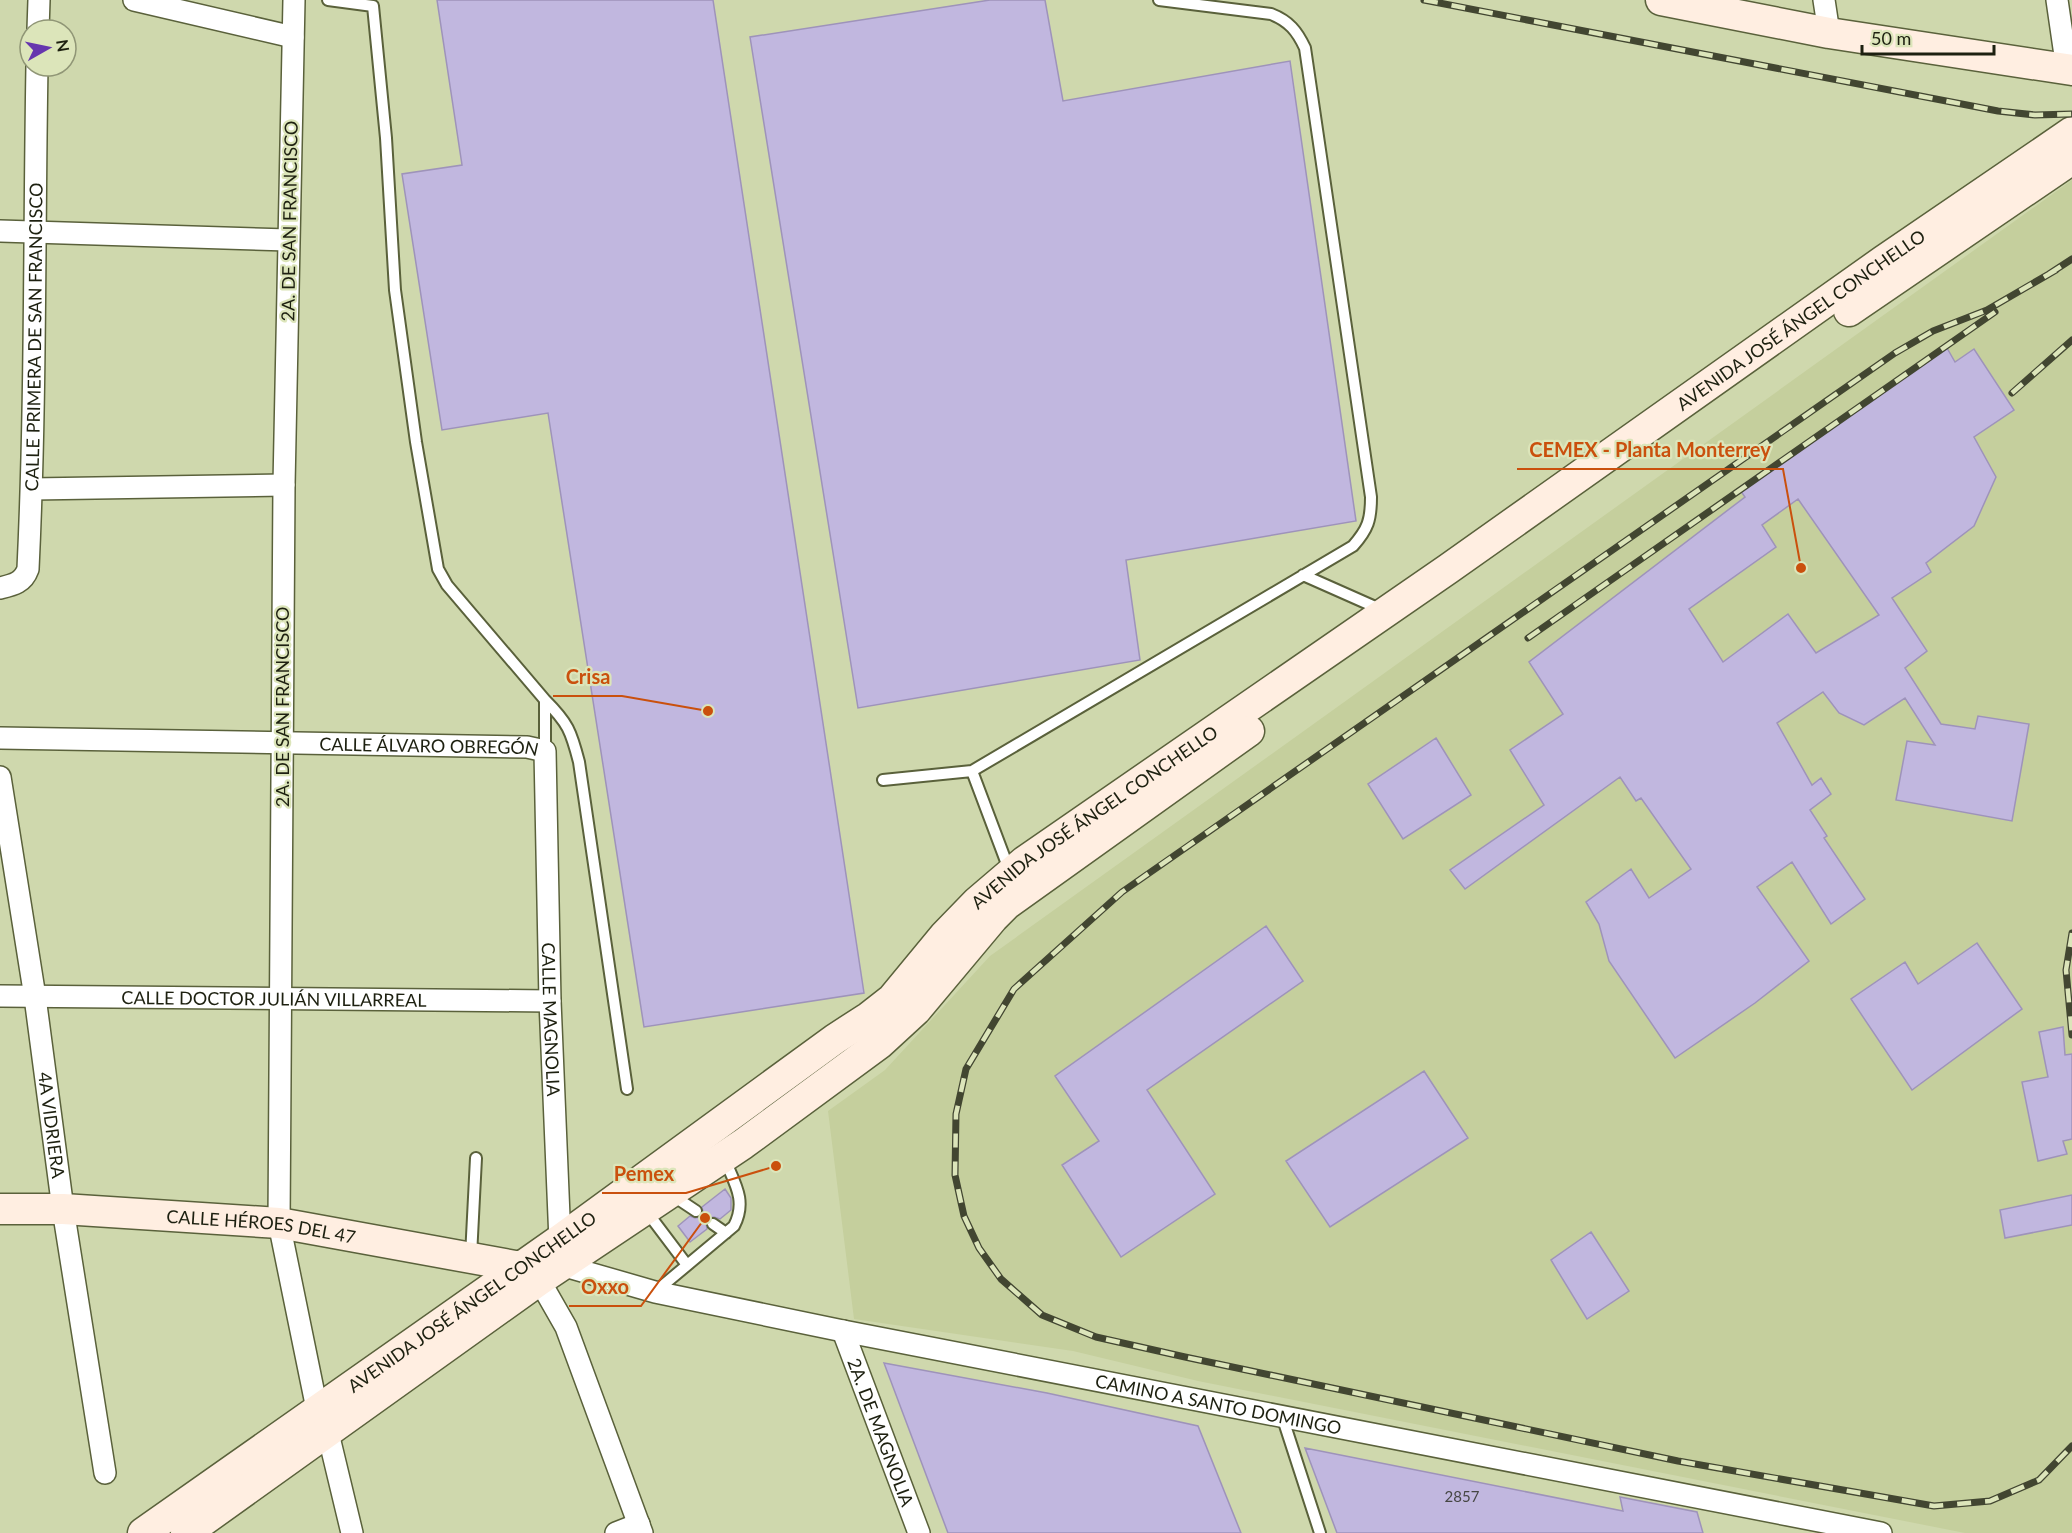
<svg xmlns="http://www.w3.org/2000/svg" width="2072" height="1533" viewBox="0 0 2072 1533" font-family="Lato,sans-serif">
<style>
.built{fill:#c5cf9d}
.building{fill:#c1b7df;stroke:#9e93ba;stroke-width:1.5;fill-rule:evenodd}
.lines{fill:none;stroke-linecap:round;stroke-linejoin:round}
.lane-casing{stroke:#5a613b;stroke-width:14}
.street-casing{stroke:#5a613b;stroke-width:24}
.secondary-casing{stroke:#5a613b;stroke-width:33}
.lane{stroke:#fff;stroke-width:10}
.street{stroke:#fff;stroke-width:21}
.secondary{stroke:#ffeee1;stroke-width:30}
.rail-casing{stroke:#424631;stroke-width:7}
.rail{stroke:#dce5ba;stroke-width:4.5;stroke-dasharray:14;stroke-linecap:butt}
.labels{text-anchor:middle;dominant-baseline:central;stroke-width:4.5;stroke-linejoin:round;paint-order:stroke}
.number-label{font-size:15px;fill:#464644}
.street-label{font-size:18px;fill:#1d2010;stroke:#dce5ba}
.leader{fill:none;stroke:#ca500d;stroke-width:2}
.callout-dot{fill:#ca500d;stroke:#dce5ba;stroke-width:2}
.callout-label{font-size:20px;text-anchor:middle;font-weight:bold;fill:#ca500d;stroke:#dce5ba;stroke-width:4.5;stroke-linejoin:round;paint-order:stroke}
</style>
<rect width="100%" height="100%" fill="#cfd8ad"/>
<path class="built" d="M 2072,180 L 2072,1533 L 1965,1533 L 1198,1381 L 1073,1351 L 854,1319 L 828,1111 L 885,1070 L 990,956 Z"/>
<path class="building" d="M 437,0 L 713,0 L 864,993 L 644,1027 L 548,413 L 442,430 L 402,174 L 462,165 Z
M 990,0 L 1045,0 L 1063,101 L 1290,61 L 1356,521 L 1126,560 L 1140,660 L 858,708 L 750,37 Z
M 1947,348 L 1955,362 L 1974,349 L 2014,410 L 1974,437 L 1996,477 L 1974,526 L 1926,563 L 1931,572 L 1892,598 L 1927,651 L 1905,668 L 1941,724 L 1975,729 L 1978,716 L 2029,724 L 2012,821 L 1896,800 L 1907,741 L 1935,745 L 1905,698 L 1864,725 L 1839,713 L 1823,692 L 1777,723 L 1812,785 L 1821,778 L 1831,794 L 1810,810 L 1827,836 L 1824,838 L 1865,899 L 1831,924 L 1792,862 L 1757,887 L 1809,961 L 1755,1003 L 1675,1058 L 1609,961 L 1599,924 L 1586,902 L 1631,869 L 1649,898 L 1691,869 L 1641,798 L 1636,801 L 1620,777 L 1465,889 L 1450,870 L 1544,805 L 1510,750 L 1563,714 L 1529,662 L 1745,497 L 1740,490 ZM 1798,499 L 1879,615 L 1816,653 L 1788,614 L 1723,662 L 1689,609 L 1776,547 L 1762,525 Z
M 1436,738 L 1471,795 L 1403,839 L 1368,784 Z
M 1266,926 L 1303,981 L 1147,1090 L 1215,1194 L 1121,1257 L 1062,1165 L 1099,1141 L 1055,1076 Z
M 1977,943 L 2022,1009 L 1912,1090 L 1851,999 L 1905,962 L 1918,984 Z
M 2063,1027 L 2065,1055 L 2072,1054 L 2072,1139 L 2063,1141 L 2067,1154 L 2038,1161 L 2022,1082 L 2048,1077 L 2039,1032 Z
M 1424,1071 L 1468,1138 L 1330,1227 L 1286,1161 Z
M 725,1189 L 731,1198 L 731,1210 L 720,1219 L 714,1217 L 709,1218 L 706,1223 L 707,1229 L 690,1242 L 678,1226 L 690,1216 L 695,1218 L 700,1217 L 703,1212 L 702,1207 Z
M 2072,1195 L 2072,1225 L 2005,1238 L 2000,1210 Z
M 1591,1232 L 1629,1291 L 1587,1319 L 1551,1260 Z
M 884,1363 L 1047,1393 L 1198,1426 L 1241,1533 L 948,1533 Z
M 1305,1448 L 1623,1511 L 1620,1497 L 1697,1512 L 1703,1533 L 1337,1533 Z"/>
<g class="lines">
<g class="lane-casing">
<path id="lane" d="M 328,0 L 373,6 L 386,138 L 395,290 L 416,442 L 438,569 L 447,585 L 545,700 L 545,751
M 1303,575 L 1382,610
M 545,700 C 568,723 571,731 579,762 L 627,1089
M 972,771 L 1010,872
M 883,780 L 972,771 L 1353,546 C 1368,529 1371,520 1371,497 L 1305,48 C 1297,31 1289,21 1271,14 L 1159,0
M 672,1195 L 696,1211
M 647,1212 L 687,1265
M 713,1224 L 726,1233
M 471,1256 L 476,1158
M 655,1292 L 734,1226 C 747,1201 735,1184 725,1160
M 1282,1416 L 1320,1533"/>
</g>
<g class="street-casing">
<g id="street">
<path d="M 134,0 L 293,37"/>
<path d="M 294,0 L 284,485 L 279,1223 L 317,1409"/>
<path d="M 1824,0 L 1829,33"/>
<path d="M 2057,0 L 2067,69"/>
<path d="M 38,30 L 39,0"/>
<path d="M 0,231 L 288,240"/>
<path d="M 32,489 L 284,485"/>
<path id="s1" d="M 0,588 C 13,585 23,583 28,569 C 36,402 34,234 37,66"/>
<path id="s2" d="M 0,738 L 527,747 L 545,751 L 550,1001 L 561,1265 L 655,1292 L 843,1331 L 1881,1533"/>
<path id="s3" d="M 0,777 L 35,997 L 63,1209 L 105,1473"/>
<path id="s4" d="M 0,996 L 550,1001"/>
<path d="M 529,1272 L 546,1292 L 566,1327 L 642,1533"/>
<path id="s5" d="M 843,1331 L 919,1533"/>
<path d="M 328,1433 L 352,1533"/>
<path d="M 616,1533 L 639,1524"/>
</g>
</g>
<g class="secondary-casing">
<g id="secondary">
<path d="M 1661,0 L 1829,33 L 2072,70"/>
<path d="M 1849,311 L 2072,159"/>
<path id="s6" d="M 0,1209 L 63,1209 L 279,1223 L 515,1266 L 533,1266"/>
<path id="s7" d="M 143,1533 L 561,1239 L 835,1039 L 869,1017 L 892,999 L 944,936 L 977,902 L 1025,861 L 1448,569 L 1883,261 L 2072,132"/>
<path d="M 186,1533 L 538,1281 L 743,1144 L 879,1044 L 916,1010 L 993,918 L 1007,904 L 1249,731"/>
</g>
</g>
<use href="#lane" class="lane"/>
<use href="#street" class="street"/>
<use href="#secondary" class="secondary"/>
<g class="rail-casing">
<path id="rail" d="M 1424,0 L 1998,111 L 2035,115 L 2072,114
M 2056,270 L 1987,310 L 1933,331 L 1895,353 L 1122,892 L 1014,989 L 966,1069 L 956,1114 L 955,1175 L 964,1216 L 979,1248 L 1001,1279 L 1042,1315 L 1096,1337 L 1185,1357 L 1678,1461 L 1934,1506 L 1990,1501 L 2039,1480 L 2072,1446
M 2049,274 L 2072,259
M 2012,393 L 2072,340
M 1528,638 L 1995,312
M 2072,933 L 2066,970 L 2072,1035"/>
</g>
<use href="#rail" class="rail"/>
</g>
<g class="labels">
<g class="number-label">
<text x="1462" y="1496">2857</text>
</g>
<g class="street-label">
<text transform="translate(289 221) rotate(-89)">2A. DE SAN FRANCISCO</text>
<text stroke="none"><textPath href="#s7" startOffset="2058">AVENIDA JOSÉ ÁNGEL CONCHELLO</textPath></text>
<text stroke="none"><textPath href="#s1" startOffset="268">CALLE PRIMERA DE SAN FRANCISCO</textPath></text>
<text transform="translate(282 707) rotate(-90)">2A. DE SAN FRANCISCO</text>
<text stroke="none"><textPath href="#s2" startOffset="429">CALLE ÁLVARO OBREGÓN</textPath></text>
<text stroke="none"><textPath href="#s7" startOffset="1194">AVENIDA JOSÉ ÁNGEL CONCHELLO</textPath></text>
<text stroke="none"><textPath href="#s4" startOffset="274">CALLE DOCTOR JULIÁN VILLARREAL</textPath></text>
<text stroke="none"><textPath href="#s2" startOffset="814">CALLE MAGNOLIA</textPath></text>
<text stroke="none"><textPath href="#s3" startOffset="352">4A VIDRIERA</textPath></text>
<text stroke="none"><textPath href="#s6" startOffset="262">CALLE HÉROES DEL 47</textPath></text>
<text stroke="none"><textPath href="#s7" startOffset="402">AVENIDA JOSÉ ÁNGEL CONCHELLO</textPath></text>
<text stroke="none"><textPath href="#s2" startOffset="1732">CAMINO A SANTO DOMINGO</textPath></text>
<text stroke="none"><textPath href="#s5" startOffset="108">2A. DE MAGNOLIA</textPath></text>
</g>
</g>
<path class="leader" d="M1801 568L1783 469H1517M708 711L622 696H553M776 1166L686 1193H602M705 1218L641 1306H569"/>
<g class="callout-dot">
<circle cx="1801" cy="568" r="6"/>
<circle cx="708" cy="711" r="6"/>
<circle cx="776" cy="1166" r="6"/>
<circle cx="705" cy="1218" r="6"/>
</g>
<g class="callout-label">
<text x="1650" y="457">CEMEX - Planta Monterrey</text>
<text x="588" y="684">Crisa</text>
<text x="644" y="1181">Pemex</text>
<text x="605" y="1294">Oxxo</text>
</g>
<g transform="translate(48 48) rotate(81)"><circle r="28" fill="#dce5ba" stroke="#909676" stroke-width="1.5"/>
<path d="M0-4.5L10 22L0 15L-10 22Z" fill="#6636ae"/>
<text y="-9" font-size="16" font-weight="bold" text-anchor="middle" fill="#1d2010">N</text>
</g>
<path d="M1862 45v9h132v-9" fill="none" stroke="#1d2010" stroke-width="3"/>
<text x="1871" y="45" font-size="18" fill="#1d2010" stroke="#dce5ba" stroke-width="4.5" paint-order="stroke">50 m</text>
</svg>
